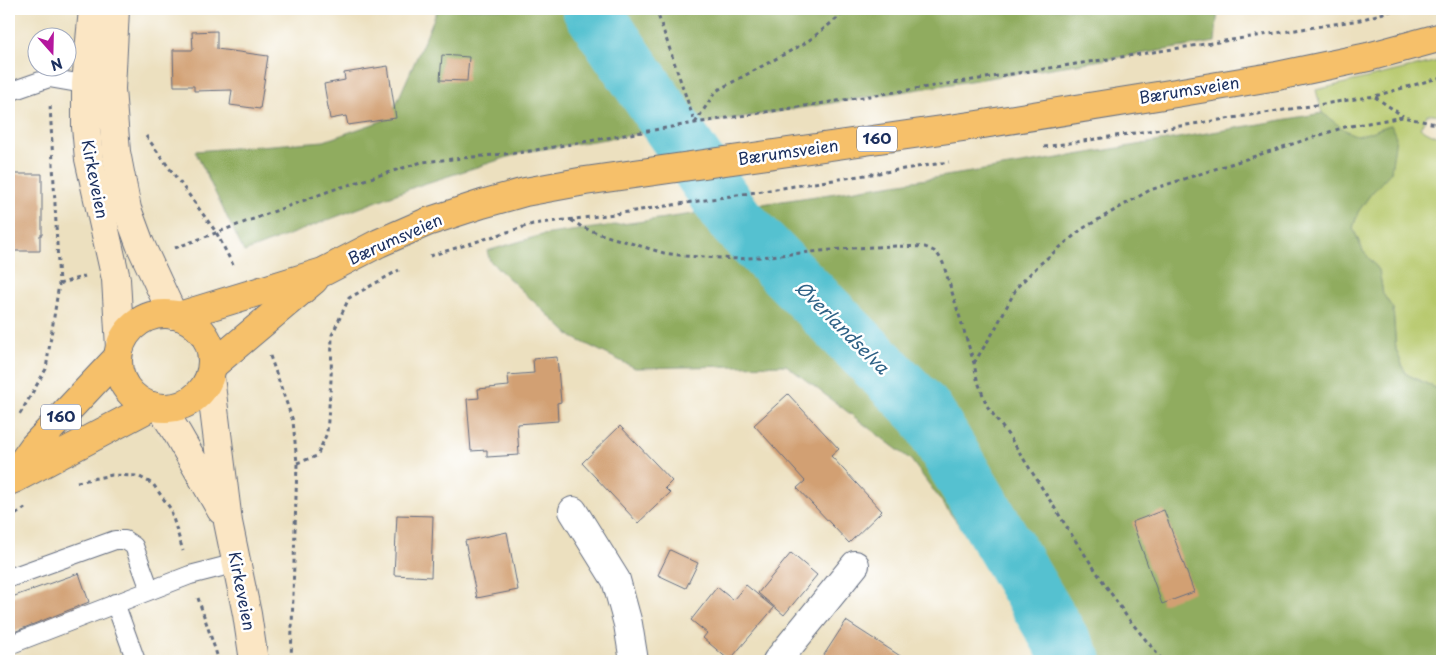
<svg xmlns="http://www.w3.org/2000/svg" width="1451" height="670" font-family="'Playpen Sans',sans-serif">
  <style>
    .green { fill: #b6c86b; stroke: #687c64 }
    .forest { fill: #90ac5f; stroke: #566e5e }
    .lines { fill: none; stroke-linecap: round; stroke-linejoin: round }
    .river { stroke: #55c1d0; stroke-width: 58 }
    .building { fill: #d2a073 }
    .lane-casing { stroke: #646d80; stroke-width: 20 }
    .street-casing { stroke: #646d80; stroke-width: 30 }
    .secondary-casing { stroke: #646d80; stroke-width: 30 }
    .primary-casing { stroke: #646d80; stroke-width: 30 }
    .path { stroke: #646d80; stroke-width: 3; stroke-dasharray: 4 4; stroke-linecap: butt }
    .lane { stroke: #fff; stroke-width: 18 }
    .street { stroke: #fff; stroke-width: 28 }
    .secondary { stroke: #fbe6c4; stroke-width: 28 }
    .primary { stroke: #f6c06b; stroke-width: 28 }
    .labels { text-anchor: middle; stroke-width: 5; stroke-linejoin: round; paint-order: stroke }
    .shield { fill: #fff; stroke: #5f6d8e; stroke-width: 1 }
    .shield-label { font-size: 15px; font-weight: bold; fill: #1b2f5e }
    .street-label { font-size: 16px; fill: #1b2f5e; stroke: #fff }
    .water-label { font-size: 18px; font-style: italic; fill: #2f6286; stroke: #fff }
  </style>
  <rect width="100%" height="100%" fill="#fff"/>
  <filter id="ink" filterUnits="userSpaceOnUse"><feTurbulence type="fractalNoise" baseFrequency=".02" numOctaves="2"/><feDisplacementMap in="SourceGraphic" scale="10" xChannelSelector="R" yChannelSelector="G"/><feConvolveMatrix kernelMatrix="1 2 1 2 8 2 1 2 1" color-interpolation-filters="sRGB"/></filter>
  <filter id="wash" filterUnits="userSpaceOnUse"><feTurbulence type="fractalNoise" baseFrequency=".0096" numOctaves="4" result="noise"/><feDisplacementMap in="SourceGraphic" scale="20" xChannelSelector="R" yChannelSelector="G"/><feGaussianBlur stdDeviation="1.12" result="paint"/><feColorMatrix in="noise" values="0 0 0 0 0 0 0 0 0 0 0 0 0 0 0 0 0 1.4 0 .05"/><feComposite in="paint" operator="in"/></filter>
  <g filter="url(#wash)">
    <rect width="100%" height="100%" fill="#ece0bf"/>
    <path class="green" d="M1442 60V114L1427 115 1420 128 1442 139V391L1406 374 1396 350 1393 309 1383 294 1379 270 1363 251 1353 228 1358 212 1370 195 1391 125C1382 127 1368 134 1360 135 1350 137 1332 120 1322 113L1316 90Z"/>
    <g class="forest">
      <polygon points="438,9 1218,9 1215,42 524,152 417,186 244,252 195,151 324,141 390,118"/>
      <path d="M1322 113C1332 119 1350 137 1360 135 1367 134 1383 127 1391 125L1396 137 1391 172 1370 195 1358 212 1353 228 1363 251 1379 270 1383 294 1393 309 1396 350 1406 374 1442 391V661H1052L995 574 911 460 786 365 635 368 572 337 490 261 487 251 542 235C803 200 1063 159 1322 113Z"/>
    </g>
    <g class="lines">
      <polyline class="river" points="591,9 736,221 926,413 1073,661"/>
    </g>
    <g id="blocks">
      <g class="building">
        <polygon points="217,31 217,49 268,56 260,109 230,105 232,90 194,91 194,86 174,86 173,50 193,50 192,32"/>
        <polygon points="442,55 469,57 467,81 440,80"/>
        <polygon points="388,66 396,118 348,125 346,116 330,119 324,84 345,80 344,73"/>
        <polygon points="9,174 42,174 42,235 40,235 40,251 9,251"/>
        <polygon points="557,357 561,402 557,403 558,421 517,424 519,455 487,457 487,450 471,451 467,399 479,398 478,389 509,386 508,375 534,373 533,359"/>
        <polygon points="788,394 839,449 831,456 882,511 849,543 797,488 805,481 754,425"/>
        <polygon points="620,426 672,481 665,488 670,493 638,523 582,463"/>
        <polygon points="1164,510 1194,592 1162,604 1132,522"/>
        <polygon points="397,515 433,516 431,577 394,575"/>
        <polygon points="507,532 518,590 477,598 465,541"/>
        <polygon points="670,550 698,563 686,588 658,575"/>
        <polygon points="791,553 817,575 784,615 758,593"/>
        <polygon points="79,573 89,602 9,634 9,598"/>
        <polygon points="746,585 774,608 734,655 729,660 703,638 707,633 691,620 717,587 733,600"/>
        <polygon points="846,621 908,661 820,661"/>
      </g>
    </g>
  </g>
  <g filter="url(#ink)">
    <use href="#blocks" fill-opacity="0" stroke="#646d80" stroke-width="1"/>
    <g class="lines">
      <defs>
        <g id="lane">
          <polyline points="9,92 49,78 95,86"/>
          <polyline points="9,578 115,540 125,540 134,546 150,590"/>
          <polyline points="115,603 136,661"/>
          <polyline points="9,645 190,575 237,563"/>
        </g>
        <g id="street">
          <polyline points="573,511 616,580 628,624 634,661"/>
          <polyline points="777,661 855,565"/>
        </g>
        <g id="secondary">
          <polyline points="93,9 86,84 86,127 89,159 116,279 120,348"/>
          <polyline points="115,9 111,89 116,152 127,209 140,244 173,315"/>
          <polyline points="210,377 228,522 247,614 254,661"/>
          <polyline points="161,408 177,433 221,510"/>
        </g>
        <g id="primary">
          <circle cx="165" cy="361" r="47"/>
          <polyline points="179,316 323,272 379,243 427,222 482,204 525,192 585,181 977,125 1176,93 1277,76 1368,57 1442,37"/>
          <polyline points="212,366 314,280"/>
          <polyline points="14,479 152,406"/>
          <polyline points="9,481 34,446 118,357"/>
        </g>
      </defs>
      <use href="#lane" class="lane-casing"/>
      <use href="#street" class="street-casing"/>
      <use href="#secondary" class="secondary-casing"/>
      <use href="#primary" class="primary-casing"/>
      <g class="path">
        <polyline points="656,9 695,123"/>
        <polyline points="1375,97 1403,116"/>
        <polyline points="695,123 716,91 807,42 849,9"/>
        <polyline points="146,136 216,232 234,267"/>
        <polyline points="1044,147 1375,96 1442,77"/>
        <polyline points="571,220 582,227 600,234 664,253 685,256 739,259 852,248 896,246 925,247 934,251 939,256 943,263 974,363 977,379 987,406 1011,439 1075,540 1127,617 1163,661"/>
        <polyline points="175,248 332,190 422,162 524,152 695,123 1360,20 1397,9"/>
        <polyline points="430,256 533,224 615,214 949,162"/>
        <polyline points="59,284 85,276"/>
        <polyline points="270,356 293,421 297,463 291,661"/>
        <polyline points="974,363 994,331 1017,287 1040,264 1082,229 1150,190 1345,127 1403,117 1431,123 1442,124"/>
        <polyline points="20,414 46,369 59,284 50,104"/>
        <polyline points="297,463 317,456 327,433 331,380 332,335 349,298 399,270"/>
        <polyline points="77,482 112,475 138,476 153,484 170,508 183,551"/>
        <polyline points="9,519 25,508"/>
        <polyline points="198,598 219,661"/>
      </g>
      <use href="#lane" class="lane"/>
      <use href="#street" class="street"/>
      <use href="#secondary" class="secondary"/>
      <use href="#primary" class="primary"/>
    </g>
  </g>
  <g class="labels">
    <g class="shield">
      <rect x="857" y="126.5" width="40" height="25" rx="4"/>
      <rect x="41" y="404.5" width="40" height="25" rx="4"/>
    </g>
    <g class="shield-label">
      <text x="877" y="144">160</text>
      <text x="61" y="422">160</text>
    </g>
    <g class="street-label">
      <text transform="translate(1189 90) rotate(-9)" y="6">Bærumsveien</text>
      <text transform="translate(788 152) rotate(-8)" y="6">Bærumsveien</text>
      <text transform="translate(95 179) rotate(79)" y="6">Kirkeveien</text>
      <text transform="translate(395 239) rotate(-24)" y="6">Bærumsveien</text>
      <text transform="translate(242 591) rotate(79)" y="6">Kirkeveien</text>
    </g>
    <g class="water-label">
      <text transform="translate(842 328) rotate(45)" y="6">Øverlandselva</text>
    </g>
  </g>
  <rect width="1451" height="670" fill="none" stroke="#fff" stroke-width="30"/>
  <g transform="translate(52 52) rotate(160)"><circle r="24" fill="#ffffff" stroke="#a4acbf"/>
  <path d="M0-4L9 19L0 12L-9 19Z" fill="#b5179e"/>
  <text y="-8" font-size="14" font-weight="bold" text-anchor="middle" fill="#1b2f5e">N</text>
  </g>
</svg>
